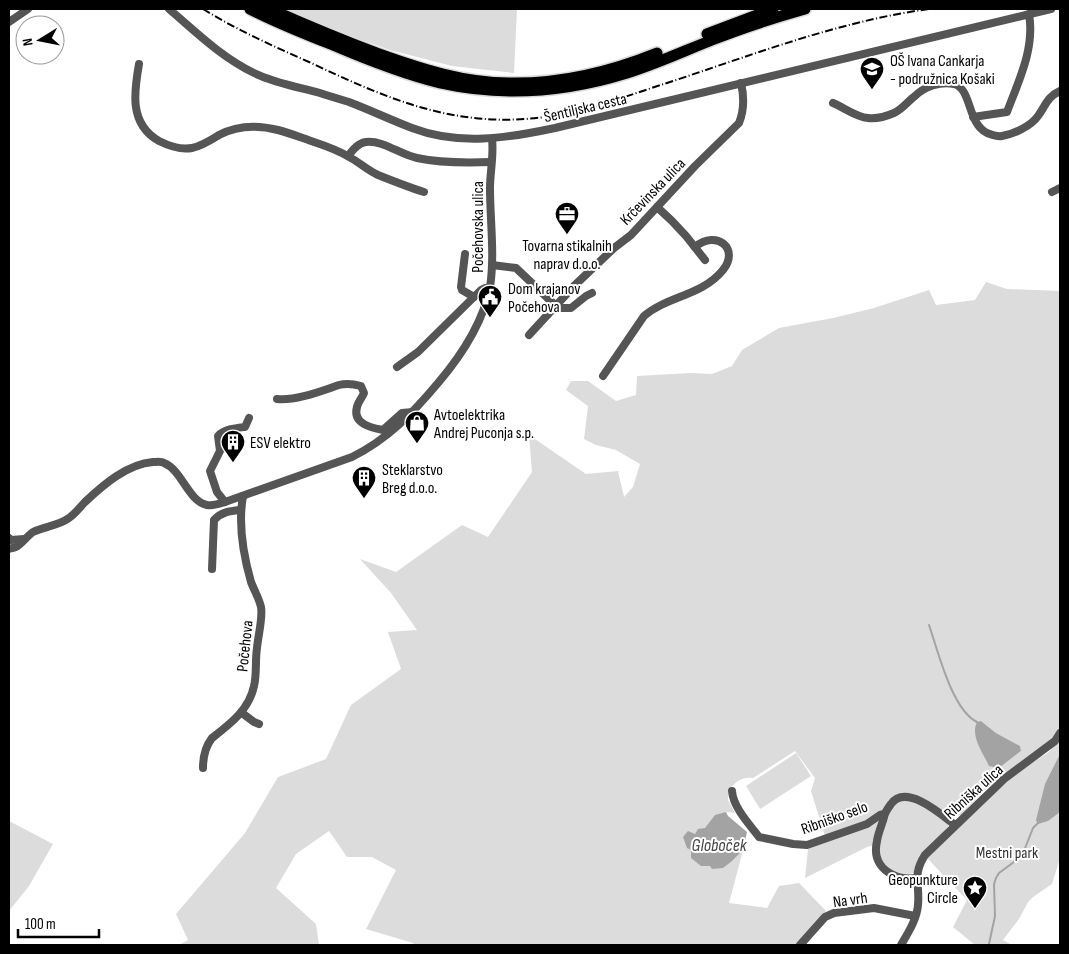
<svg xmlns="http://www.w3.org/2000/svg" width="1069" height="954" font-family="'Sofia Sans Condensed',sans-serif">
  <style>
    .green { fill: #dcdcdc; fill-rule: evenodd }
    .water { fill: #a3a3a3 }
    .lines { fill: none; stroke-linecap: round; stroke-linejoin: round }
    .stream { stroke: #a3a3a3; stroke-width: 2 }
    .highway-casing { stroke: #dbdbdb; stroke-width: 14 }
    .minor { stroke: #555; stroke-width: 8 }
    .highway { stroke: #000; stroke-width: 11 }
    .rail { stroke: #000; stroke-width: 2; stroke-dasharray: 8 2.5 1 2.5; stroke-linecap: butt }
    .labels { text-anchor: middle; stroke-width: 4; stroke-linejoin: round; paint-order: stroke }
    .poi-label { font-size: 16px; fill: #000; stroke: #fff; text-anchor: start }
    .street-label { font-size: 16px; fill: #000; stroke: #fff }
    .park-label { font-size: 16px; fill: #333; stroke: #fff }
    .water-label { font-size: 18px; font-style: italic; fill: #444; stroke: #fff }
  </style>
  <rect width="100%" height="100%" fill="#fff"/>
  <g class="green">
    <polygon points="285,9 517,9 514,73 452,66 390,50 334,30"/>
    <path d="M986 282 1007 289 1060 291V730L1053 741 993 782 961 815 948 817V827L919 858 914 873 905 875 894 873 882 861 878 844 867 847 805 878 808 849 826 839 811 791 815 778 795 751 753 778C740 777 737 782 728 790V800L735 813 726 812 732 861 743 850 729 903 767 908 779 886 799 883 826 911 796 945H414L413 943 366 929 396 870 372 857H347L329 831 296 854 276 888 316 924 319 945H179L188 940 176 914 245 833 278 777 326 759 351 705 401 669 388 632 417 630 391 593 360 559 396 572 462 525 488 537 532 472 529 435 586 474 618 471 624 497 633 487 640 464 616 450 596 445 584 439 588 406 566 390 571 381H588L616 401 636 395 637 376 691 373 712 374 732 366 742 350 779 328 833 318 874 308 929 290 936 305 975 300ZM981 721 996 733 1020 746 1021 751 999 768Z"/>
    <polygon points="1060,739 1060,858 1052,884 1033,897 1028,902 1019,919 1003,940 1012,945 975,945 953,927 967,900 927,858 999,789 1018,772 1049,752"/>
    <polygon points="796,753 811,776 760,809 746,786"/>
    <polygon points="9,821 53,844 29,886 9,911"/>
  </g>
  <g class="water">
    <path d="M981 721 996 733 1020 746 1021 751 999 768 989 766C983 753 970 736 977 722Z"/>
    <polygon points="1060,754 1060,812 1048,821 1038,824 1036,820 1045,784"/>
    <polygon points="726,812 728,816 747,832 743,850 732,861 723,868 712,869 710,866 701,866 691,858 691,850 687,848 683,837 688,831 695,834 698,829 705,828 715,815"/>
  </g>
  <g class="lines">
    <g class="stream">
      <path d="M929 625C938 651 952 710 977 722"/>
      <polyline points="989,944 995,916 994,884 996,878 999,873 1022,856 1033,828 1038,823"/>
    </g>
    <defs>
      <g id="highway">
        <path d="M250 9C277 23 305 34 333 45 368 60 404 74 440 83 503 97 566 92 627 73 656 64 684 51 712 40 742 28 773 18 805 9"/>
        <path d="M270 9C306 25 342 40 379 54 421 69 464 83 509 83 561 84 610 72 657 53"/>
        <polyline points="707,34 773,9"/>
      </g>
    </defs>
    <use href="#highway" class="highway-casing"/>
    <g class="minor">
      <path d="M169 9C196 32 221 57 254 73 275 83 298 87 320 93 329 96 339 99 349 102 370 110 391 120 412 128 459 146 508 138 555 128L1051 9"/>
      <polyline points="9,22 28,9"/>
      <path d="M139 64C134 92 129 124 159 141 169 146 181 150 192 148 202 146 211 140 219 135 238 125 258 125 278 130 290 133 302 138 314 142 326 146 338 150 349 157 359 162 367 170 378 175 393 181 408 187 424 192"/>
      <path d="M833 103C845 108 856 117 868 118 876 119 887 116 894 113 903 109 908 101 915 96 924 87 940 81 954 84 972 89 967 123 987 133 992 135 997 137 1002 136 1014 134 1031 126 1038 116 1046 105 1047 97 1060 91"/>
      <path d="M973 117 1007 112C1019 80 1035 48 1029 14"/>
      <path d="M348 156C353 150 358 143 366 142 383 140 401 155 417 158 441 163 467 163 491 162"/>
      <polyline points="1052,192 1060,188"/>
      <polyline points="657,207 672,221 686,236 705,260"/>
      <polyline points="465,254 461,287 462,290 474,297"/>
      <polyline points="492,265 516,268 556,306 561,308 571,308 586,296 592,293"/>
      <path d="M529 335 574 286 614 248 631 235 695 166 739 123C744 111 744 96 741 83"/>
      <polyline points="397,367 418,352 481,290 485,288 489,289"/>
      <path d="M603 376 644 316C667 296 702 296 723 270 740 249 717 229 695 247"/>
      <path d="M277 399C296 401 321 391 339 385 346 383 354 384 361 386L364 393C362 398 358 402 357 407 352 424 372 428 383 430L402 413 413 412"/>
      <path d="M225 502 217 492 210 471 220 451 218 436C224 429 236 428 245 427L249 418"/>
      <polyline points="9,538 11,540 24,539"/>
      <path d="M9 549C11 548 14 548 16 547 22 544 27 536 33 532 45 526 58 526 69 518 75 514 80 507 85 502 103 485 127 464 153 462 156 462 161 461 164 463 182 470 188 501 207 505 213 506 219 504 225 502L352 457C388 439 412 414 438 383 461 356 483 323 490 287 495 255 490 221 490 188 490 172 494 155 492 139"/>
      <path d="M212 569 214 520C221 512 230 511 240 510"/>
      <polyline points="242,713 254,722 259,724"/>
      <path d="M203 768C203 757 205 747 212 738 230 724 249 710 254 686 257 674 255 661 257 648 258 636 263 618 261 607 259 598 254 590 251 582 243 554 238 524 243 496"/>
      <path d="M732 791C733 807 749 824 759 837L793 844 807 845 867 824 880 815 884 814"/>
      <path d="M916 878C893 881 871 867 877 841 878 833 882 825 884 817 885 812 888 808 891 804 906 783 941 814 955 825"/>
      <polyline points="800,945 825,917 834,913 874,908 915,916"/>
      <path d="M901 945C908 933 917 919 918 905 920 884 912 875 925 855L1004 779 1055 741 1060 733"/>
    </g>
    <use href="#highway" class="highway"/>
    <path class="rail" d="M203 9C237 30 273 46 309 62 388 99 455 129 545 117 588 111 629 95 670 82 755 54 840 21 929 9"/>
  </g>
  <defs>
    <symbol id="school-pin" viewBox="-11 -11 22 30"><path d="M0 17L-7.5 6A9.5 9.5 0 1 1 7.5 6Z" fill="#000" stroke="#fff"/><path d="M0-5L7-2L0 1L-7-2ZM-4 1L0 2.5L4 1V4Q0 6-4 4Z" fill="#fff"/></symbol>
    <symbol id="office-pin" viewBox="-11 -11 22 30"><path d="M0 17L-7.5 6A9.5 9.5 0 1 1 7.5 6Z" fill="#000" stroke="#fff"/><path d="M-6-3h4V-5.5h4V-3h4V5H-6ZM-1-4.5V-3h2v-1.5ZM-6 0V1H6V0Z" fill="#fff"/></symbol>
    <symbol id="civic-pin" viewBox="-11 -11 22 30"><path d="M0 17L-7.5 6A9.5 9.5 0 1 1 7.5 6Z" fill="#000" stroke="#fff"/><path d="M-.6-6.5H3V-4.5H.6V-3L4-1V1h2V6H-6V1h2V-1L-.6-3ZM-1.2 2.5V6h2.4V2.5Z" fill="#fff"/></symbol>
    <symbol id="shop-pin" viewBox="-11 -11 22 30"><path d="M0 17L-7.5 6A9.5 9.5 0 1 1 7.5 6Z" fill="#000" stroke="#fff"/><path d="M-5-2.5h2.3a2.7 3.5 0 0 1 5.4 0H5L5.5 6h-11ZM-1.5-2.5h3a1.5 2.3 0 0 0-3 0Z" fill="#fff"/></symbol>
    <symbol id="building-pin" viewBox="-11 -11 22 30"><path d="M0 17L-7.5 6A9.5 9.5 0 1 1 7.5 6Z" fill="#000" stroke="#fff"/><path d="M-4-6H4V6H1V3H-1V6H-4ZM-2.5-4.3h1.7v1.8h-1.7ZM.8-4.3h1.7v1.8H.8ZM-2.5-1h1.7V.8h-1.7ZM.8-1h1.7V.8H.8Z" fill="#fff"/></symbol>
    <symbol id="sight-pin" viewBox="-11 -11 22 30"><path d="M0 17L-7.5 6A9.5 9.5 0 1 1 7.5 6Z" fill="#000" stroke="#fff"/><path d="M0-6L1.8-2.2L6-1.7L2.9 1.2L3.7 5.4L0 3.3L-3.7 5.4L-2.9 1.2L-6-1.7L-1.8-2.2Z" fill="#fff"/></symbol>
  </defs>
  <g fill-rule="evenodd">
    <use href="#school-pin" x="858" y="55" width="28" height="38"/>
    <use href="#office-pin" x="553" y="200" width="28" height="38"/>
    <use href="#civic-pin" x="476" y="283" width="28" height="38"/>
    <use href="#shop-pin" x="403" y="409" width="28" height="38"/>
    <use href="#building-pin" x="219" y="428" width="28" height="38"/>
    <use href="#building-pin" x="350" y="464" width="28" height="38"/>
    <use href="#sight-pin" x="961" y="874" width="28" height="38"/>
  </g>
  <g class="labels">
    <g class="poi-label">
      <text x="890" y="66">OŠ Ivana Cankarja<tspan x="890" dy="18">- podružnica Košaki</tspan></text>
      <text x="567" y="251" text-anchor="middle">Tovarna stikalnih<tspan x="567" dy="18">naprav d.o.o.</tspan></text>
      <text x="508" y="294">Dom krajanov<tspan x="508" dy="18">Počehova</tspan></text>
      <text x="434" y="420">Avtoelektrika<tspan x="434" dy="18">Andrej Puconja s.p.</tspan></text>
      <text x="250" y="448">ESV elektro</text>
      <text x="382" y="475">Steklarstvo<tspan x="382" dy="18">Breg d.o.o.</tspan></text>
      <text x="958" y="885" text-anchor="end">Geopunkture<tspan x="958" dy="18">Circle</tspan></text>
    </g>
    <g class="street-label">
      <text transform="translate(585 107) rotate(-13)" y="6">Šentiljska cesta</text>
      <text transform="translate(652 191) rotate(-46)" y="6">Krčevinska ulica</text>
      <text transform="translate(477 227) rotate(-90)" y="6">Počehovska ulica</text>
      <text transform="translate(244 646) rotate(-84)" y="6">Počehova</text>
      <text transform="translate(973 791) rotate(-42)" y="6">Ribniška ulica</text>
      <text transform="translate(834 817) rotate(-20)" y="6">Ribniško selo</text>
      <text transform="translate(850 899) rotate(-8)" y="6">Na vrh</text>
    </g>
    <g class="park-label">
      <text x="1007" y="858">Mestni park</text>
    </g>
    <g class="water-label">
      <text x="719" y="851">Globoček</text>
    </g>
  </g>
  <rect width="1069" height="954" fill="none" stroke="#000000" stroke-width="20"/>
  <g transform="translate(40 40) rotate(260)"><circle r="24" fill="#ffffff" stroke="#999999"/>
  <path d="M0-4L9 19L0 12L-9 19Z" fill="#000000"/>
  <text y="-8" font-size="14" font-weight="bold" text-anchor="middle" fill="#000000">N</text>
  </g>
  <path d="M18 929v8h81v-8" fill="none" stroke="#000000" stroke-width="2.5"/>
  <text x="25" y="929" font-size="15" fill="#000000" stroke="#ffffff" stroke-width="4" paint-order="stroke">100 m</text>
</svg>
